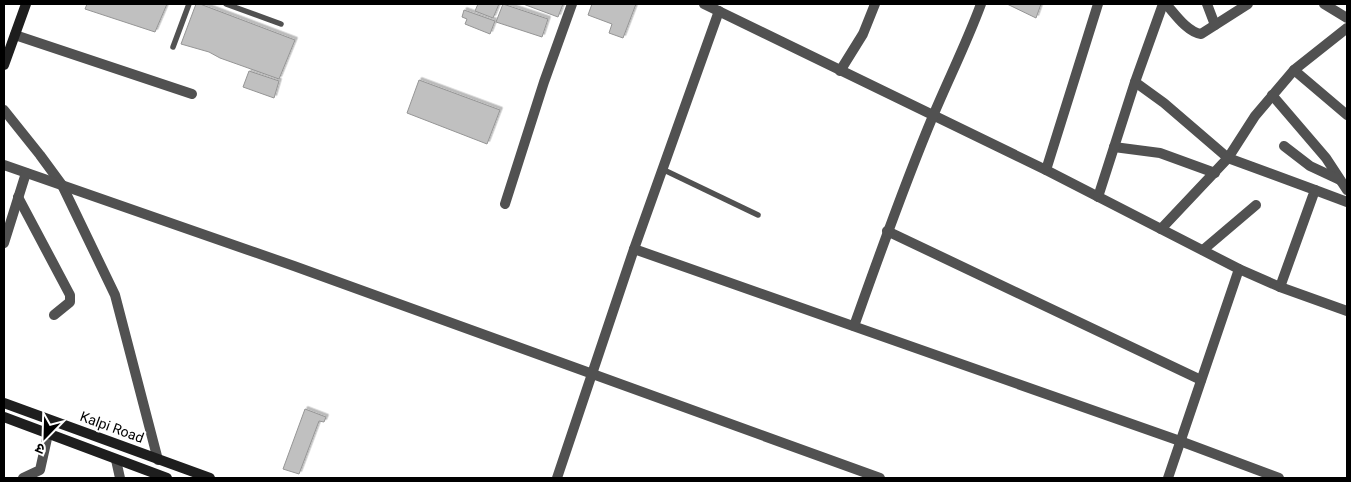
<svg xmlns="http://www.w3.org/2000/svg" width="1351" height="482" font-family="Roboto,'Noto Sans Devanagari',sans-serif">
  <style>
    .building { fill: #c0c0c0; stroke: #959595; filter: url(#shadow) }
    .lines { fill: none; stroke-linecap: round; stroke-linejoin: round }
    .service { stroke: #515151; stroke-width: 5.5 }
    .minor { stroke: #515151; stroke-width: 10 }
    .secondary { stroke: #1e1e1e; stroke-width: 10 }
    .labels { text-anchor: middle; stroke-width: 4; stroke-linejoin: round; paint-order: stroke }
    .street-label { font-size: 14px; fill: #000; stroke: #fff }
  </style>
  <defs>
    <filter id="shadow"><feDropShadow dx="2.5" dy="-2.5" stdDeviation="0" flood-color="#0004"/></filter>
  </defs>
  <rect width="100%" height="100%" fill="#fff"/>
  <g class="building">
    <polygon points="87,4 167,4 155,32 85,9"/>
    <polygon points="196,4 200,4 295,40 279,79 220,58 209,52 181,44"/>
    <polygon points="478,4 499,4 493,18 475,11"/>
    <polygon points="503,4 548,19 542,37 496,22"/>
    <polygon points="523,4 563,4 558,17"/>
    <polygon points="592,4 636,4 623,38 609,33 612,24 588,15"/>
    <polygon points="1007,4 1041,4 1036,18"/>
    <polygon points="464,10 495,21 490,34 465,24 467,19 462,17"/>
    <polygon points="249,71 279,81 274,98 243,87"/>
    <polygon points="419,80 500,110 487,144 407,113"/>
    <polygon points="305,409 326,417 324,422 319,421 299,474 283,469"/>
  </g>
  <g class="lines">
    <g class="service">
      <polyline points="226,4 281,24"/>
      <polyline points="173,47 189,4"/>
      <polyline points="662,169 758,215"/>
    </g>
    <g class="minor">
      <polyline points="704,4 1046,170 1239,269 1280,287 1347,311"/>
      <path d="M1166 4C1175 14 1187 32 1201 34L1248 4"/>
      <polyline points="1207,4 1215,25"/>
      <polyline points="1324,4 1347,18"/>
      <polyline points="15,35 192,94"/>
      <polyline points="1294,70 1347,115"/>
      <polyline points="840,71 863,34 875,4"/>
      <polyline points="1135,82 1164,103 1228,158 1315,190 1280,287"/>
      <polyline points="1272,95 1326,158 1347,190"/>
      <polyline points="4,110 40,155 62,185 115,295 158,460"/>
      <polyline points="1284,146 1310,166 1340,180"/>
      <polyline points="1114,147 1160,153 1215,173"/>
      <polyline points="4,165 294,266 880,478"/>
      <polyline points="1046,170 1098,4"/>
      <polyline points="1315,190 1347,202"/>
      <polyline points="18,197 70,295 70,302 54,315"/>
      <polyline points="1098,197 1135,82 1163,4"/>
      <polyline points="505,204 544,82 572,4"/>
      <polyline points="1161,229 1228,158 1255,116 1294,70 1347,28"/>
      <polyline points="887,231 1201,380"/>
      <polyline points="4,243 26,173"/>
      <polyline points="634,249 1180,441 1279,478"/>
      <polyline points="1203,250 1256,205"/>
      <path d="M854 326C879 256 904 185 933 116 949 78 967 42 981 4"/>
      <polyline points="116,460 120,478"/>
      <polyline points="23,478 40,470 48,434"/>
      <polyline points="557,478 634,249 719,11"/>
      <polyline points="1168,478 1239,269"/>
    </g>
    <g class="secondary">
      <polyline points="4,65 26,4"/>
      <polyline points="4,403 210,478"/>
      <polyline points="4,417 167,478"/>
    </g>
  </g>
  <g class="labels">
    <g class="street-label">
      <text transform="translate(112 427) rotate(20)" y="5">Kalpi Road</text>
    </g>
  </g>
  <rect width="1351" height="482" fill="none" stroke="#000000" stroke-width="10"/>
  <g transform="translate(45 437) rotate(203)" stroke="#ffffff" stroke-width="4" paint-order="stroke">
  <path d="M0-4L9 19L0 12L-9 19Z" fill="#000000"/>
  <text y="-8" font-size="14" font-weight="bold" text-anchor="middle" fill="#000000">उ</text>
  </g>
</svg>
